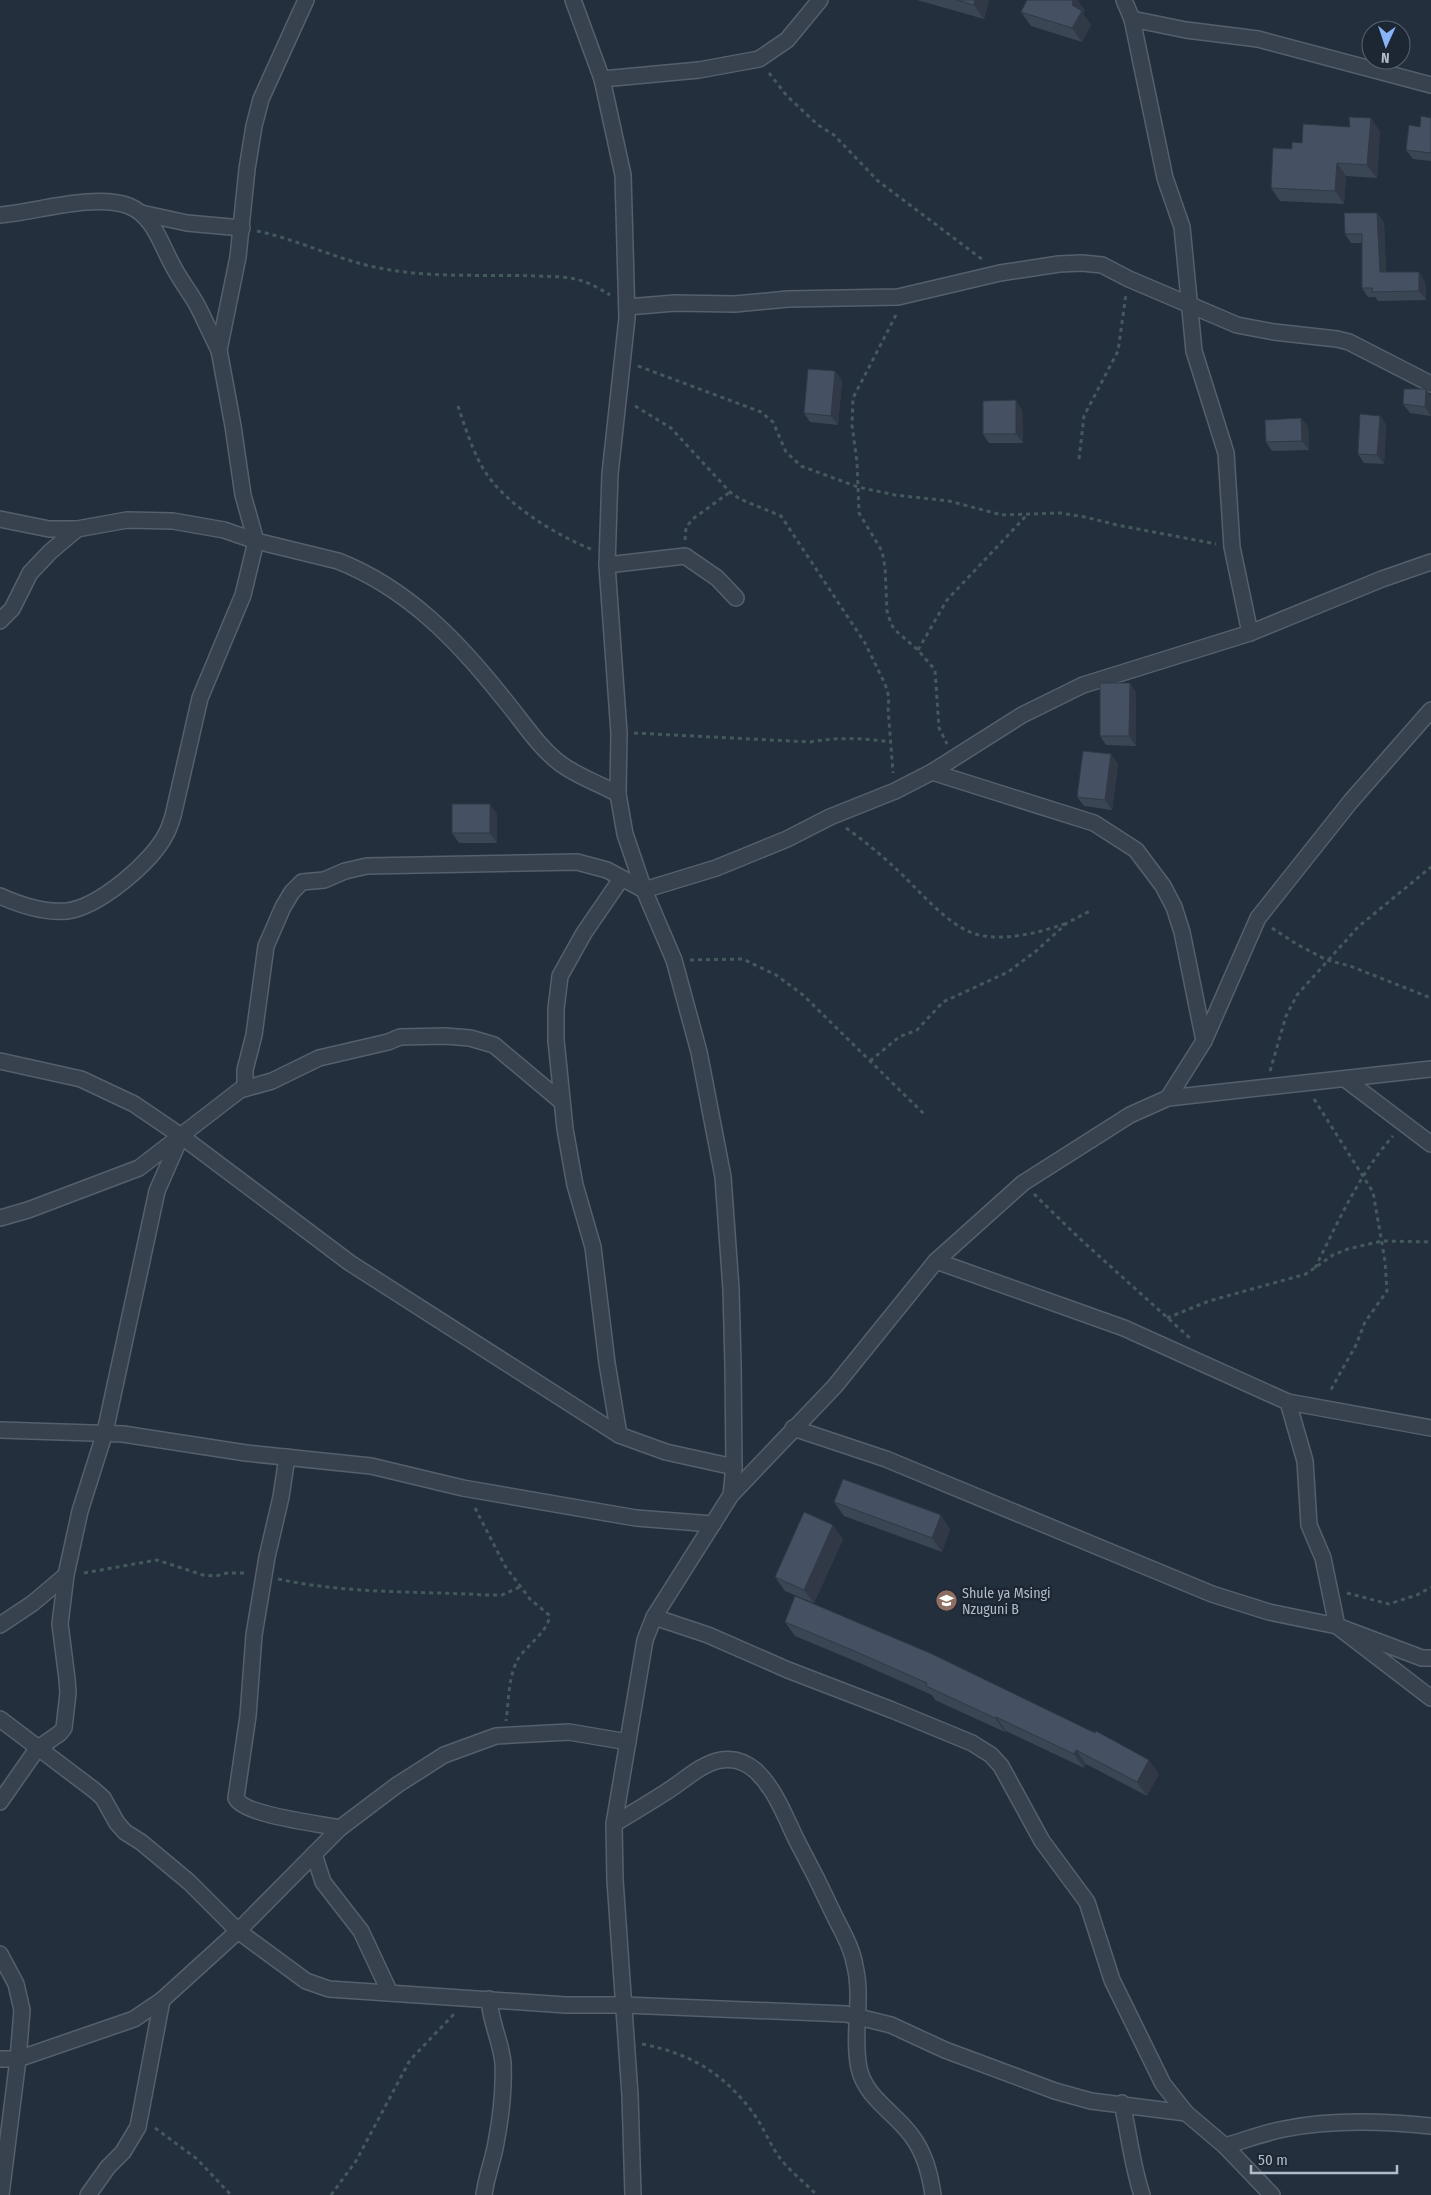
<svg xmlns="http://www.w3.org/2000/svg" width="1431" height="2195" font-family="'Fira Sans Condensed',sans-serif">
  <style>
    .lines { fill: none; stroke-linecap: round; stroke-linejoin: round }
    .street-casing { stroke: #565f6c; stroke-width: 18 }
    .path { stroke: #44595c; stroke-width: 3; stroke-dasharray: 4 4; stroke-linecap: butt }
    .street { stroke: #38414e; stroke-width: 15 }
    .wall { fill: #3b4654 }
    .shaded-wall { fill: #303945 }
    .building { fill: #455162; stroke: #303945 }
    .labels { text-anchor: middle; stroke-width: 5; stroke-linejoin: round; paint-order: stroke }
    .poi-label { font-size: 14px; fill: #b4bcc9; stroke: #1d2633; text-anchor: start }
  </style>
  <rect width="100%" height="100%" fill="#242f3e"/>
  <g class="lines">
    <defs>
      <g id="street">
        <polyline points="573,0 602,79 623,175 627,318 610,474 607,565 619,733 618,794 625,834 644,890 674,960 699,1052 723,1177 731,1289 733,1365 734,1467 731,1495"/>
        <polyline points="1124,0 1132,19 1165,178 1182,227 1194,351 1226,453 1232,547 1250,633"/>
        <polyline points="1132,19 1186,30 1258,39 1431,85"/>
        <polyline points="602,79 699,70 759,59 787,40 820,0"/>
        <polyline points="141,213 187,223 242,228"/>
        <path d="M0 215C36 212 95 193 129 206 154 216 161 245 173 266 180 280 190 292 197 305 205 320 211 335 219 350"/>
        <polyline points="627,307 675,303 735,304 788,299 898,297 1000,273 1059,264 1082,263 1102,265 1129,279 1237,325 1274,332 1337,339 1349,342 1431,384"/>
        <path d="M0 519 49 529H77L127 520 173 521 224 530 256 541 338 561C407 588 458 641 503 698 521 719 538 747 561 764 577 776 600 784 618 794"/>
        <polyline points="607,565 685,556 717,578 736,598"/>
        <polyline points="0,621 12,609 30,573 50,552 77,529"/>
        <polyline points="932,772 1094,823 1136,850 1163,886 1174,907 1182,932 1204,1041"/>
        <path d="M0 896C20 905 45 913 67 911 99 907 152 862 166 834 169 829 171 822 173 816L200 698 243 595 256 541 243 495 233 426 219 350 238 257 247 169 254 126 261 99 306 0"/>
        <polyline points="0,1061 81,1079 134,1104 181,1136 350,1263 619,1435 666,1452 734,1467"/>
        <polyline points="1345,1079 1431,1144"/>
        <polyline points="245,1087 245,1070 254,1035 266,946 283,907 292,892 302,882 324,880 345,871 367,866 577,862 607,870 644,890 716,868 787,839 830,817 895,791 932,772 1022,715 1083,685 1250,633 1382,579 1431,562"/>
        <polyline points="1168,1098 1204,1041 1258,918 1351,801 1431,710"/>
        <polyline points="0,1218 28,1210 139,1168 240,1090 272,1081 319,1058 388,1042 400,1037 445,1036 470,1038 494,1045 562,1102"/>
        <polyline points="936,1261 1124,1328 1288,1402 1431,1428"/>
        <polyline points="1288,1402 1305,1461 1309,1525 1323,1558 1337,1626 1422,1658 1431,1658"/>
        <polyline points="793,1428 886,1459 1212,1594 1269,1612 1337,1626 1431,1698"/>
        <polyline points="0,1430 123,1434 246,1453 371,1466 463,1488 636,1518 713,1524"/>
        <polyline points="619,1435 607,1363 593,1247 575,1185 565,1129 556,1040 556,1009 560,976 584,933 621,879"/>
        <path d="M287 1457 281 1497 267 1557 254 1635 248 1716 236 1798C243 1815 321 1824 340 1828"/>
        <polyline points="654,1617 708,1635 788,1670 892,1710 972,1743 991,1755 1001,1766 1042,1841 1087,1902 1112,1980 1163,2084 1186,2113 1225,2146 1272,2195"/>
        <polyline points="0,1625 33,1603 66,1575"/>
        <polyline points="0,1719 94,1790 103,1798 117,1823 125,1832 141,1842 189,1882 238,1931 306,1981 329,1989 566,2005 624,2005 846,2014 891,2025 945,2050 1055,2091 1091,2101 1186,2113"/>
        <polyline points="0,1802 37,1749 60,1733 64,1728 68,1693 67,1679 60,1624 66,1575 80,1511 105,1432 157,1191 181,1136"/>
        <path d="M614 1824C632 1813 649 1803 666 1792 684 1781 700 1764 721 1760 734 1758 746 1762 756 1771 775 1789 785 1816 796 1839 810 1865 823 1891 835 1917 843 1933 852 1948 855 1966 863 1999 852 2034 859 2068 865 2097 894 2112 911 2135 925 2153 930 2174 933 2195"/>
        <polyline points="314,1854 323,1882 361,1931 390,1993"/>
        <polyline points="0,1954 16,1984 22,2010 18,2059 1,2195"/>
        <polyline points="0,2059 18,2059 134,2019 162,2000 238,1931 340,1828 397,1785 444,1755 496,1736 569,1732 628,1742"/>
        <path d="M1122 2103C1129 2134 1132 2165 1142 2195"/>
        <path d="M1225 2146C1245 2140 1264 2133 1284 2129 1332 2119 1383 2121 1431 2126"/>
        <polyline points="88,2195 108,2167 123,2152 138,2127 162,2000"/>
        <path d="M484 2195C486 2177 493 2161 496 2143 501 2117 504 2088 503 2063 501 2041 490 2021 489 1999"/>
        <polyline points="633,2195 630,2095 615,1880 614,1824 645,1640 654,1617 731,1495 835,1386 936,1261 1023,1183 1130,1115 1168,1098 1431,1069"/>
      </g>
    </defs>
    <use href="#street" class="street-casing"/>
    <g class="path">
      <polyline points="769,73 787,96 818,125 834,135 878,181 983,260"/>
      <path d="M257 231C295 239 332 257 370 266 424 279 483 274 538 276 570 277 582 277 610 295"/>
      <polyline points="896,315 853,398 852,425 857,462 859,513 882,551 885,567 887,611 891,624 895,630 918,650 935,670 939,728 947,744"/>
      <polyline points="638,366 761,412 773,422 786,452 801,466 858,487 895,495 949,501 1002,515 1060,513 1085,517 1117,525 1216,544"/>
      <path d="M458 406C465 427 472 450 484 470 504 503 555 535 591 549"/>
      <polyline points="635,406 671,428 730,492 740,499 781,516 865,643 885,684 889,697 888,708 893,773"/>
      <polyline points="1079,459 1084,416 1118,351 1126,294"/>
      <polyline points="685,540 686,527 694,518 730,492"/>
      <polyline points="918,650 947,600 1026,516"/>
      <path d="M634 733 810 742C838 737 863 738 890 742"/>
      <path d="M846 828C863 840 879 853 894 867 918 888 951 932 984 936 1012 940 1041 932 1067 923"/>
      <polyline points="1272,928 1298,945 1327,960 1350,966 1431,998"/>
      <polyline points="690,960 743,959 776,975 803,995 924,1114"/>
      <polyline points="870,1061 899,1037 917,1030 943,1002 1008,972 1036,951 1067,923 1090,911"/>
      <polyline points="1270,1071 1286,1016 1297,995 1358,927 1431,867"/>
      <polyline points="1314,1099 1373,1192 1385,1261 1387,1291 1365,1322 1356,1345 1329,1393"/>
      <polyline points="1034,1194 1079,1238 1191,1339"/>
      <path d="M1315 1268C1338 1222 1359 1174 1393 1136"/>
      <polyline points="1167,1318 1209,1301 1306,1274 1333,1255 1348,1249 1382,1241 1431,1242"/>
      <path d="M475 1508 505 1566 530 1599 549 1615C551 1629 526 1646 518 1659 508 1677 509 1700 506 1721"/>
      <polyline points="84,1573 157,1560 203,1575 216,1576 227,1573 248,1573"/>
      <path d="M278 1579C347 1594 417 1591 487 1595H502L520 1587"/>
      <polyline points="1347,1593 1389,1604 1417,1595 1431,1587"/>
      <path d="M642 2044C693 2054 726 2075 756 2117 764 2129 769 2142 777 2154 787 2169 804 2182 817 2195"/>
      <polyline points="155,2128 197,2159 231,2195"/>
      <polyline points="331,2195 356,2161 410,2060 455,2013"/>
    </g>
    <use href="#street" class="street"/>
  </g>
  <g class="wall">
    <polygon points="917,0 989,0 984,19"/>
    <polygon points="1085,10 1083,14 1091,25 1082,42 1031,26 1021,12"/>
    <polygon points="1431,118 1431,161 1413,159 1406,150 1420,127"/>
    <polygon points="1380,131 1377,178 1346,176 1344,204 1280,201 1271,188 1292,149"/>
    <polygon points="1377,213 1384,222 1386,272 1419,272 1425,282 1426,300 1378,301 1375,297 1368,297 1362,288 1362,243 1351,243 1345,234"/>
    <polygon points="835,371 842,381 838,425 810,422 804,413"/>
    <polygon points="1431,396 1431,416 1410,413 1403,404"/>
    <polygon points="1022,410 1023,443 989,443 983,434"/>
    <polygon points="1380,416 1386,425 1384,464 1364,463 1358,454"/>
    <polygon points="1301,418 1308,427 1309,450 1272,451 1266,442"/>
    <polygon points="1136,692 1136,746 1106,745 1100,736"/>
    <polygon points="1111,754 1118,764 1112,810 1084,806 1077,797"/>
    <polygon points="497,814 497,843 459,843 452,833"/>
    <polygon points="834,1502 950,1529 942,1552 844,1516"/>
    <polygon points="843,1539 814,1603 785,1591 775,1577"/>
    <polygon points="785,1622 1159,1774 1147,1796 1086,1764 1084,1768 1006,1731 1005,1732 935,1700 932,1695 862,1664 795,1636"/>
  </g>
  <g class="shaded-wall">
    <polygon points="975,0 989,0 984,19 974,5"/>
    <polygon points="1073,0 1078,0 1085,10 1083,14 1091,25 1082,42 1072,28 1072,5"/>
    <polygon points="1371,118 1380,131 1377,178 1367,165"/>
    <polygon points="1337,163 1346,176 1344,204 1335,191"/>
    <polygon points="1377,213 1384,222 1386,282 1380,272"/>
    <polygon points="1419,272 1425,282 1426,300 1419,291"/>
    <polygon points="835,371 842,381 838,425 831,416"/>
    <polygon points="1426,389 1431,396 1431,416 1425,407"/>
    <polygon points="1016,400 1022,410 1023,443 1016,434"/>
    <polygon points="1380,416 1386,425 1384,464 1377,455"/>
    <polygon points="1301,418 1308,427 1309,450 1302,441"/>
    <polygon points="1130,683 1136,692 1136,746 1129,736"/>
    <polygon points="1111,754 1118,764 1112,810 1105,800"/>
    <polygon points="490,804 497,814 497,843 490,833"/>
    <polygon points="941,1515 950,1529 942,1552 932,1538"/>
    <polygon points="833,1525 843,1539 814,1603 804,1590"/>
    <polygon points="996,1717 1006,1731 1005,1732 995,1718"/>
    <polygon points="1076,1750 1086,1764 1084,1768 1074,1754"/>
    <polygon points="1149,1760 1159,1774 1147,1796 1137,1782"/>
  </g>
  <g class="building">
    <polygon points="957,0 975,0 974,5"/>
    <polygon points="1027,0 1073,0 1072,5 1082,11 1072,28 1021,12"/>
    <polygon points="1421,116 1431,118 1431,153 1406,150 1409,125 1420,127"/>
    <polygon points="1349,117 1371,118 1367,165 1337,163 1335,191 1271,188 1273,148 1292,149 1292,142 1302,143 1303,124 1350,127"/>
    <polygon points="1344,213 1377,213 1380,272 1419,272 1419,291 1371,292 1373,288 1362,288 1362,234 1345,234"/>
    <polygon points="808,369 835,371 831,416 804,413"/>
    <polygon points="1404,389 1426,389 1425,407 1403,404"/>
    <polygon points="1016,400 1016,434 983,434 983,401"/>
    <polygon points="1360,414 1380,416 1377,455 1358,454"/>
    <polygon points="1301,418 1302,441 1266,442 1265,420"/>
    <polygon points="1100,683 1130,683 1129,736 1100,736"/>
    <polygon points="1083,751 1111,754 1105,800 1077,797"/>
    <rect x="452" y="804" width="38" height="29"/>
    <polygon points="843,1479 941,1515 932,1538 834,1502"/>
    <polygon points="804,1512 833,1525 804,1590 775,1577"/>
    <polygon points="795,1596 932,1654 1095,1733 1096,1731 1149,1760 1137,1782 1076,1750 1074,1754 996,1717 995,1718 926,1686 927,1683 852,1650 785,1622"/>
  </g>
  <defs>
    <symbol id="school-disc" viewBox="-11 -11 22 22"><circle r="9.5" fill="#8d6e63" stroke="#1d2633"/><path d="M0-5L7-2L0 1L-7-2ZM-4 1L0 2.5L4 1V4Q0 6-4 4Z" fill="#fff"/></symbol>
  </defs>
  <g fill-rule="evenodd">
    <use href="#school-disc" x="934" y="1588" width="25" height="25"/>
  </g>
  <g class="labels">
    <g class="poi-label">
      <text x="962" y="1598">Shule ya Msingi<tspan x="962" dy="16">Nzuguni B</tspan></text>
    </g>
  </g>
  <g transform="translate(1386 45) rotate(183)"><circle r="24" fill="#1d2633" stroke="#59626f"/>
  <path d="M0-4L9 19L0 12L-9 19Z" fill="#8ab4f8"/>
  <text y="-8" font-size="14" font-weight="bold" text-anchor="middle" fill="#b4bcc9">N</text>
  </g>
  <path d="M1251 2165v8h146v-8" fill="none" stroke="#b4bcc9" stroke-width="2.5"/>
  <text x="1258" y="2165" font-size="15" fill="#b4bcc9" stroke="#1d2633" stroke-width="4" paint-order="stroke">50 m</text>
</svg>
